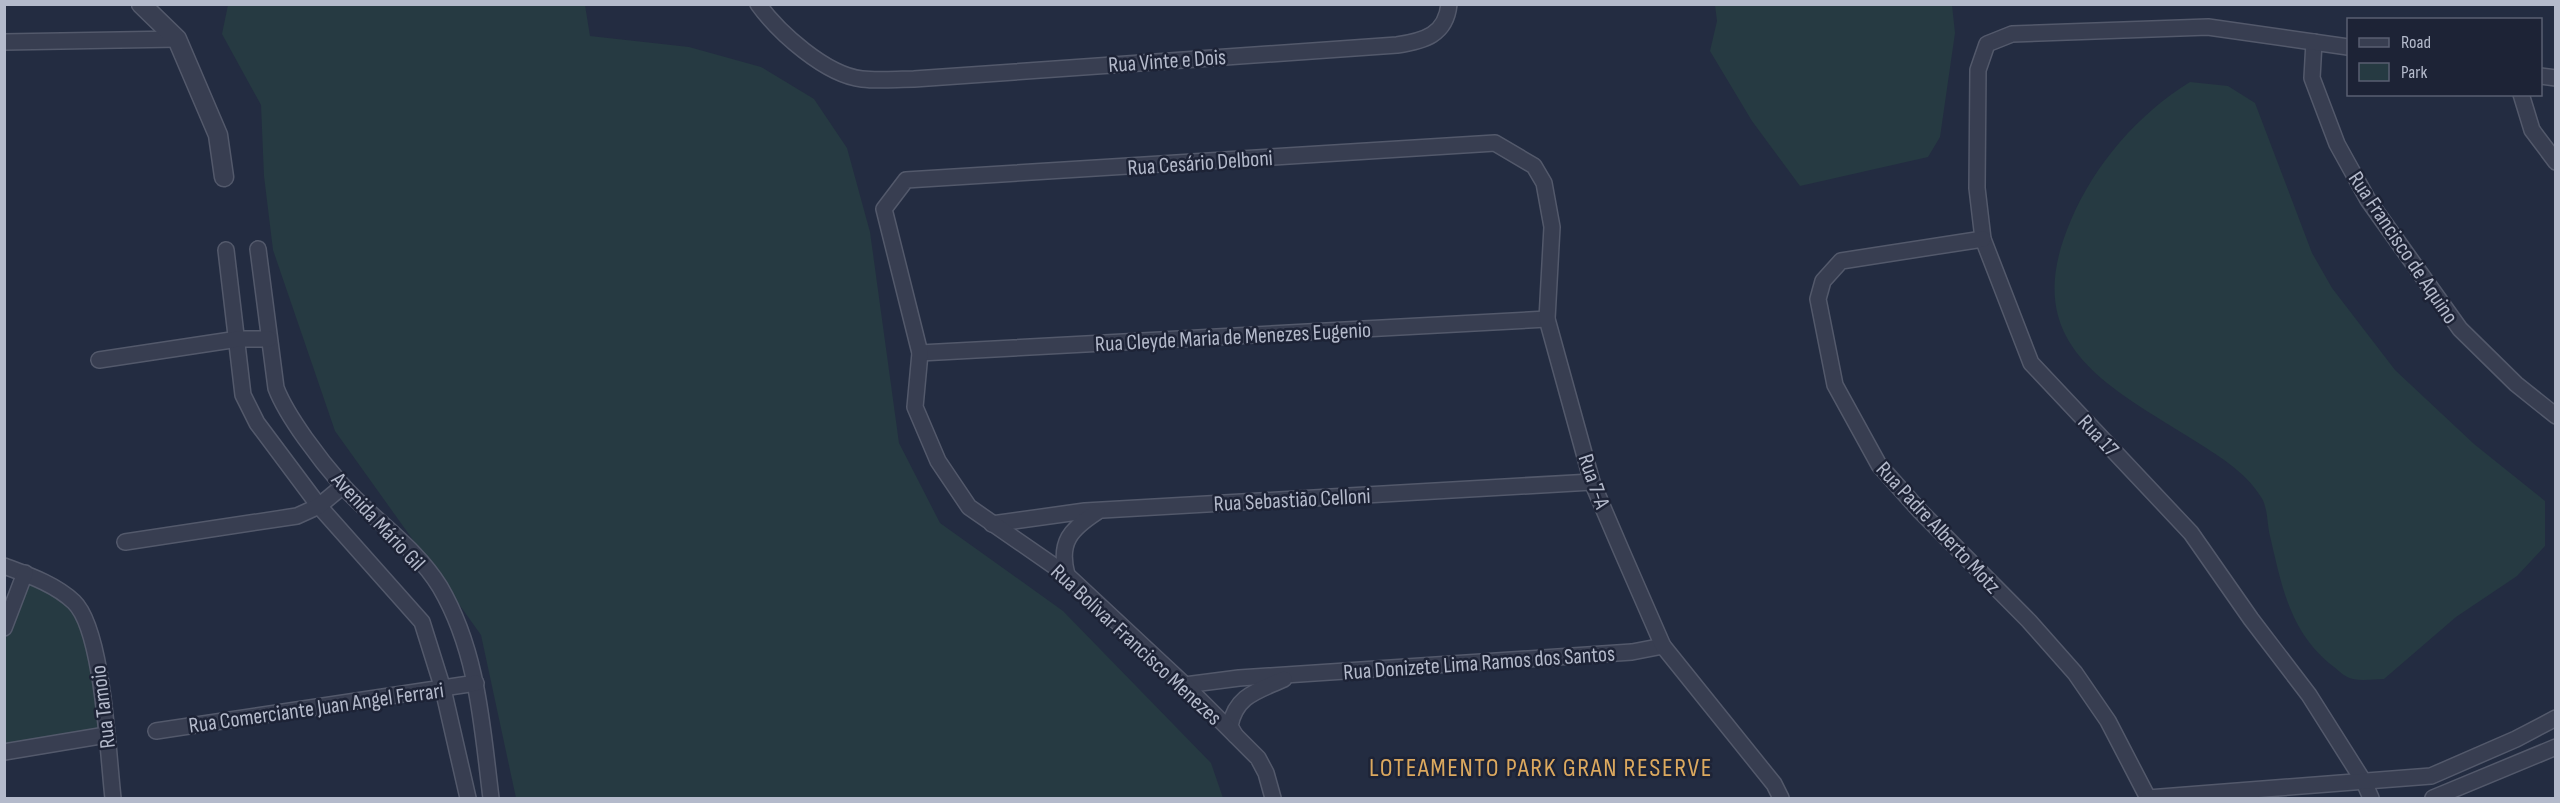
<svg xmlns="http://www.w3.org/2000/svg" width="2560" height="803" font-family="'Sofia Sans Condensed',sans-serif">
  <style>
    .green { fill: #263a42 }
    .lines { fill: none; stroke-linecap: round; stroke-linejoin: round }
    .minor-casing { stroke: #53596b; stroke-width: 18 }
    .tertiary-casing { stroke: #53596b; stroke-width: 21 }
    .minor { stroke: #383e51; stroke-width: 15 }
    .tertiary { stroke: #383e51; stroke-width: 18 }
    .labels { text-anchor: middle; stroke-width: 5; stroke-linejoin: round; paint-order: stroke }
    .street-label { font-size: 22px; fill: #b4bacb; stroke: #1d2336 }
    .quarter-label { font-size: 26px; letter-spacing: 1.5px; fill: #dca95f; stroke: #1d2336 }
  </style>
  <rect width="100%" height="100%" fill="#232c41"/>
  <g class="green">
    <polygon points="228,5 585,5 590,36 689,47 761,67 814,99 847,148 870,232 899,443 940,523 1063,611 1211,763 1223,798 516,798 481,635 335,431 273,250 264,176 261,105 222,34"/>
    <polygon points="1715,5 1952,5 1955,33 1940,137 1928,157 1800,186 1752,121 1710,51 1717,21"/>
    <path d="M2190 82 2228 86 2255 103 2312 253 2332 288 2395 370 2474 444 2545 501V546L2517 576 2456 617 2384 679C2374 679 2363 681 2353 679 2346 678 2339 671 2334 667 2290 633 2282 587 2270 536 2267 525 2268 507 2261 497 2245 471 2217 455 2192 439 2102 383 2018 342 2071 220 2095 164 2138 114 2190 82Z"/>
    <polygon points="27,579 65,600 83,622 101,732 5,746 5,641"/>
  </g>
  <g class="lines">
    <defs>
      <g id="minor">
        <path d="M758 4C779 33 826 75 862 79 879 81 897 79 914 79L1397 45C1424 41 1446 35 1449 4"/>
        <polyline points="4,42 177,39"/>
        <polyline points="2314,42 2312,78 2337,144 2368,200 2460,329 2516,384 2556,416"/>
        <polyline points="2348,47 2208,27 2012,34 1987,44 1978,70 1977,188 1983,239 2031,363 2191,533 2251,619 2309,695 2364,782 2371,798"/>
        <polyline points="2540,76 2556,78"/>
        <polyline points="2521,94 2532,130 2556,162"/>
        <polyline points="1983,239 1841,261 1823,281 1818,299 1835,385 1879,465 1920,511 2029,621 2075,673 2108,721 2148,798"/>
        <path d="M258 249 276 388C287 417 321 461 342 485 373 520 415 546 440 587 478 652 482 726 491 798"/>
        <polyline points="226,250 243,395 257,423 319,506 422,622 443,689 468,798"/>
        <polyline points="920,353 1547,319"/>
        <polyline points="99,360 238,339 269,339"/>
        <polyline points="992,524 1085,511 1592,482"/>
        <polyline points="125,542 297,516 319,506 343,486"/>
        <path d="M4 566C28 575 55 584 74 602 103 630 108 755 113 798"/>
        <path d="M1067 575C1058 542 1071 529 1097 512"/>
        <polyline points="4,628 25,573"/>
        <polyline points="1185,685 1239,678 1632,652 1663,646"/>
        <polyline points="156,731 476,683"/>
        <path d="M1235 735 1230 726C1236 695 1258 691 1284 679"/>
        <polyline points="4,752 106,735"/>
        <polyline points="1273,798 1266,773 1258,758 1185,685 1067,575 969,507 938,461 915,407 920,353 884,209 906,180 1495,143 1534,166 1544,183 1552,227 1547,319 1592,482 1622,552 1663,646 1774,784 1781,798"/>
        <polyline points="2148,798 2431,776 2516,739 2556,718"/>
        <polyline points="2433,798 2556,747"/>
      </g>
      <polyline id="tertiary" points="141,4 177,39 218,135 224,177"/>
    </defs>
    <use href="#minor" class="minor-casing"/>
    <use href="#tertiary" class="tertiary-casing"/>
    <use href="#minor" class="minor"/>
    <use href="#tertiary" class="tertiary"/>
  </g>
  <g class="labels">
    <g class="street-label">
      <text transform="translate(1167 60) rotate(-4)" y="8">Rua Vinte e Dois</text>
      <text transform="translate(1200 162) rotate(-4)" y="8">Rua Cesário Delboni</text>
      <text transform="translate(2404 247) rotate(56)" y="8">Rua Francisco de Aquino</text>
      <text transform="translate(1233 336) rotate(-3)" y="8">Rua Cleyde Maria de Menezes Eugenio</text>
      <text transform="translate(2099 435) rotate(47)" y="8">Rua 17</text>
      <text transform="translate(1595 481) rotate(71)" y="8">Rua 7-A</text>
      <text transform="translate(1292 499) rotate(-3)" y="8">Rua Sebastião Celloni</text>
      <text transform="translate(379 521) rotate(47)" y="8">Avenida Mário Gil</text>
      <text transform="translate(1939 527) rotate(47)" y="8">Rua Padre Alberto Motz</text>
      <text transform="translate(1137 644) rotate(43)" y="8">Rua Bolivar Francisco Menezes</text>
      <text transform="translate(1479 662) rotate(-4)" y="8">Rua Donizete Lima Ramos dos Santos</text>
      <text transform="translate(102 707) rotate(-97)" y="8">Rua Tamoio</text>
      <text transform="translate(316 707) rotate(-8)" y="8">Rua Comerciante Juan Angel Ferrari</text>
    </g>
    <g class="quarter-label">
      <text x="1541" y="776">LOTEAMENTO PARK GRAN RESERVE</text>
    </g>
  </g>
  <rect width="2560" height="803" fill="none" stroke="#b4bacb" stroke-width="12"/>
  <rect x="2347" y="18" width="195" height="78" fill="#1d2336" stroke="#595f72" stroke-width="1.5"/>
  <rect x="2359" y="38" width="30" height="9" fill="#383e51" stroke="#595f72" stroke-width="1.5"/>
  <text x="2401" y="48" font-size="18" fill="#b4bacb">Road</text>
  <rect x="2359" y="63" width="30" height="18" fill="#263a42" stroke="#595f72" stroke-width="1.5"/>
  <text x="2401" y="78" font-size="18" fill="#b4bacb">Park</text>
</svg>
